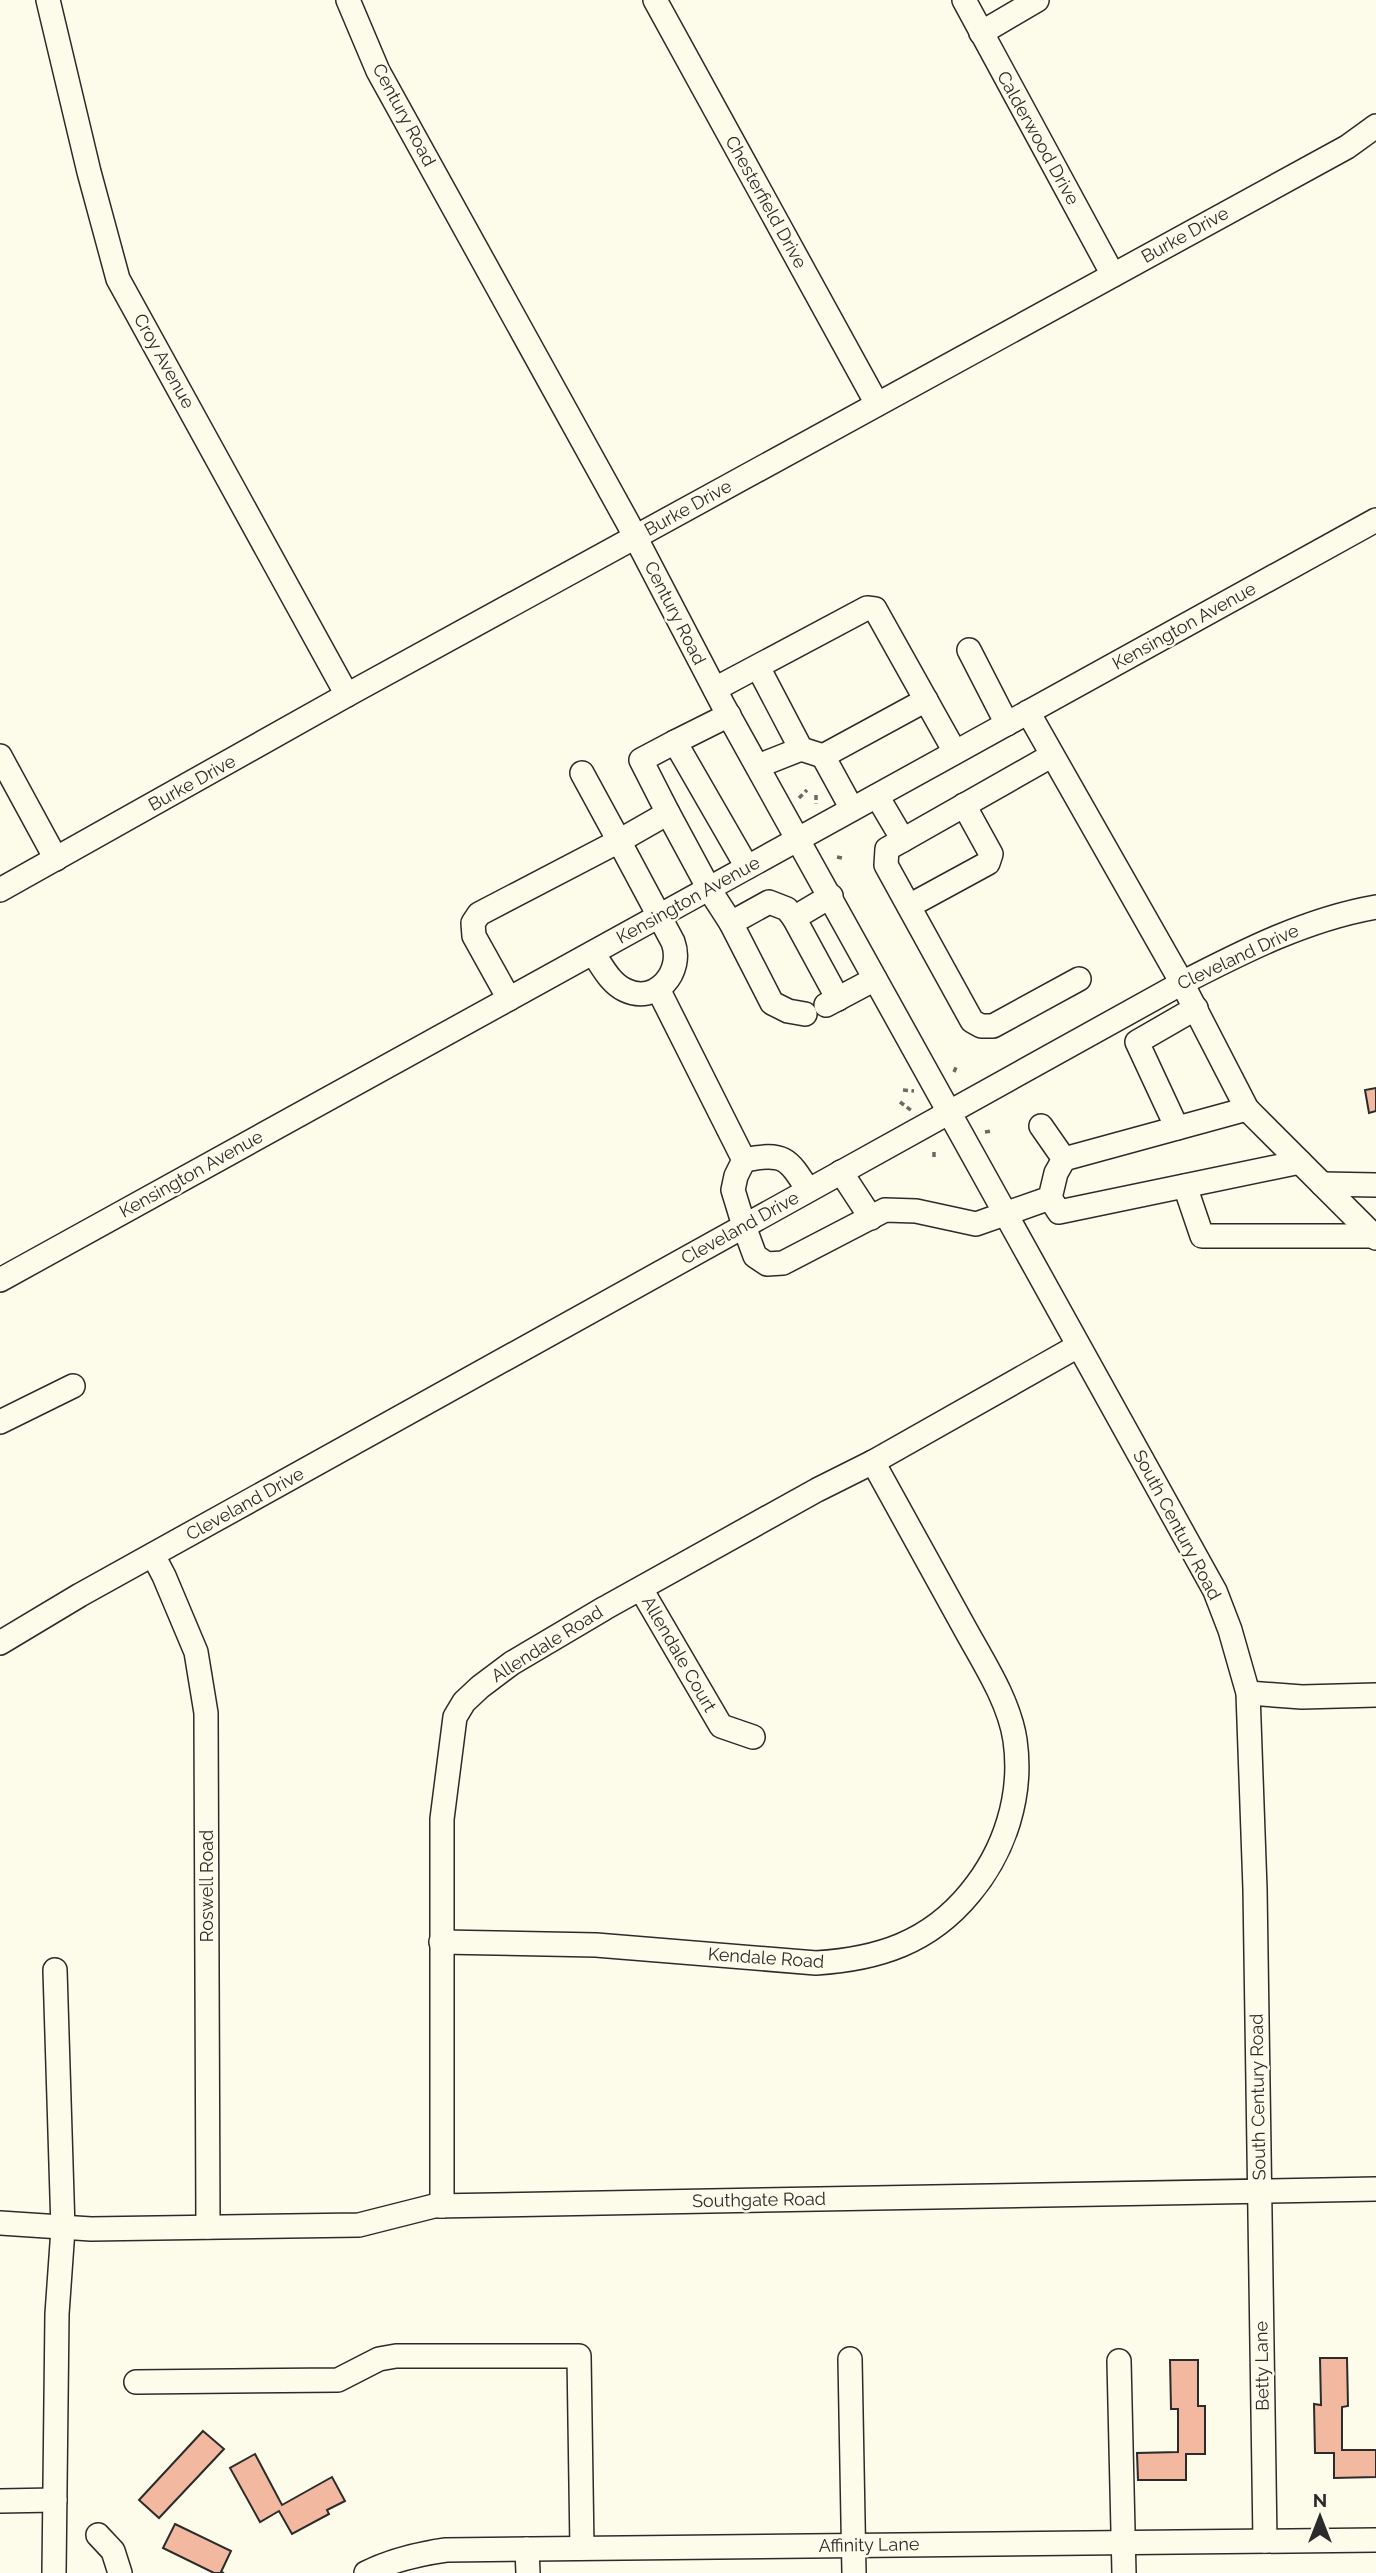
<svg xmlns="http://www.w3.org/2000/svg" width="1376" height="2573" font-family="Raleway,sans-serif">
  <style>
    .building { fill: #f2b8a0; stroke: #2b2b2b; stroke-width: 2 }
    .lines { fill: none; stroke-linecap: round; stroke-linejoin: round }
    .minor-casing { stroke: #2b2b2b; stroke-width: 26 }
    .path { stroke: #6a6964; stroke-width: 3.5; stroke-dasharray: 5 3.5; stroke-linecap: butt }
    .minor { stroke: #fdfbea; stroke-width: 23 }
    .labels { text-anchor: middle; stroke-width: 5; stroke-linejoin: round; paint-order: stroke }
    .street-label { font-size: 18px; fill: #2b2b2b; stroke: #fdfbea }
  </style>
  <rect width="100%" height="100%" fill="#fdfbea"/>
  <g class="building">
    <polygon points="1376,1088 1376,1111 1369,1113 1365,1090"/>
    <polygon points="1320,2358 1347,2358 1348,2406 1342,2407 1342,2450 1376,2450 1376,2477 1334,2478 1334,2453 1315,2453 1314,2404 1321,2405"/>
    <polygon points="1170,2360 1198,2360 1198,2406 1205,2406 1205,2454 1186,2454 1186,2480 1138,2480 1137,2453 1178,2452 1178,2409 1171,2409"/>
    <polygon points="203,2431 224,2449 159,2518 139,2500"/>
    <polygon points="255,2454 282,2505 332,2477 345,2501 327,2510 329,2514 292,2534 279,2511 260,2522 230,2468"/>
    <polygon points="175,2524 231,2551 221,2572 224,2573 214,2573 163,2548"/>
  </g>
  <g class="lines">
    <defs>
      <g id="minor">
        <polyline points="48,0 89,172 118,279 347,695"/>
        <polyline points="348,0 378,71 628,523 723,705 1215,1591 1230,1630 1248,1693 1255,1889 1265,2541"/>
        <polyline points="655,0 877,404"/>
        <polyline points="964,0 1113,275"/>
        <polyline points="981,33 1037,0"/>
        <polyline points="969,650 1007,724"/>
        <polyline points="758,667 801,749 823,756 926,700"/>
        <polyline points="715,689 867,608 875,609 955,752"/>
        <polyline points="1028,712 1182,983 1247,1109 1376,1238"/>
        <polyline points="729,715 675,742 747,867"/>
        <polyline points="0,756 56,859"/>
        <polyline points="823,756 852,809"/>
        <polyline points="758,766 801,749"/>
        <polyline points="582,773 619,841 668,813 641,760 675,742"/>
        <polyline points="877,796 903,840 1051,756"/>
        <polyline points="668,813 709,889 731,923 772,1003 788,1011 805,1014"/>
        <polyline points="903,840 887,849 886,865 972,1021 981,1026 993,1026 1079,979"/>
        <polyline points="0,890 347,695 1347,147 1376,126"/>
        <polyline points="831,896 794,918 838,999"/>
        <polyline points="909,906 988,863 991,854 964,805"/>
        <polyline points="731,923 769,902 787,909 794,918"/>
        <polyline points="658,989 744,1160 736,1176 733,1190 744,1226 755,1256 767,1264 783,1263 885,1210 916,1211 976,1224 1050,1198 1056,1173 1064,1159 1247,1109"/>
        <path d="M509 999 474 936 473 923 479 914 619 841 673 942C684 972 656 1005 625 990 610 983 602 966 593 953"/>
        <polyline points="826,1005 875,979"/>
        <polyline points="1041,1126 1064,1159"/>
        <polyline points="1177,1128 1137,1042 1196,1008"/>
        <path d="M744 1160C784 1152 788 1158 808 1190"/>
        <polyline points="841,1172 871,1218"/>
        <polyline points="1322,1184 1376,1185"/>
        <polyline points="1185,1186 1202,1236 1374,1236"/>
        <polyline points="1050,1198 1059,1212 1300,1162"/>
        <polyline points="0,1280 1376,520"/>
        <polyline points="0,1422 73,1386"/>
        <polyline points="153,1555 164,1576 196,1652 206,1713 208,2227"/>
        <polyline points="641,1589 721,1726 753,1737"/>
        <path d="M0 1643 80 1595 1182 983C1244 951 1307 919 1376 907"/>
        <polyline points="1248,1693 1302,1697 1376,1695"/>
        <path d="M441 1942 596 1945 816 1963C878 1959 929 1943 970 1893 1005 1851 1023 1795 1015 1740 1009 1700 982 1660 963 1625 933 1570 903 1516 873 1462"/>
        <polyline points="442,2206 442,1819 455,1717 464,1702 480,1687 512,1663 605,1608 817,1490 873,1462 1078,1346"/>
        <polyline points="0,2223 91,2229 359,2225 434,2206 1376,2189"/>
        <polyline points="850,2359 854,2573"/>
        <polyline points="1119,2361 1124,2573"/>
        <polyline points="136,2382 338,2380 379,2359 396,2356 579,2356 582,2548"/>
        <polyline points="0,2501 55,2500"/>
        <polyline points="98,2535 113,2551 120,2573"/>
        <polyline points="527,2549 528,2573"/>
        <polyline points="54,2573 57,2314 63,2229 55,1970"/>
        <path d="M366 2573C392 2560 417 2554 446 2550L1376 2540"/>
      </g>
    </defs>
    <use href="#minor" class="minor-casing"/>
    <g class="path">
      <polyline points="816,795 816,804"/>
      <polyline points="799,798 807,790"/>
      <polyline points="837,857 842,858"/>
      <polyline points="954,1072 957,1065"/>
      <polyline points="903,1090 914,1091"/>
      <polyline points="900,1102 912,1111"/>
      <polyline points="985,1132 992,1131"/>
      <polyline points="934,1157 934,1149"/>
    </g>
    <use href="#minor" class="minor"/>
  </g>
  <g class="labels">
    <g class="street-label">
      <text transform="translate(404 115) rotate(62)" y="6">Century Road</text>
      <text transform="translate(1038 138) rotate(61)" y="6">Calderwood Drive</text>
      <text transform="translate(766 202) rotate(61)" y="6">Chesterfield Drive</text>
      <text transform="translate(1185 235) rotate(-29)" y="6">Burke Drive</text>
      <text transform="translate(164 361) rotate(61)" y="6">Croy Avenue</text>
      <text transform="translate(688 508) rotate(-29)" y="6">Burke Drive</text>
      <text transform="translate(675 613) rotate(63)" y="6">Century Road</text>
      <text transform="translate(1184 626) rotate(-29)" y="6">Kensington Avenue</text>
      <text transform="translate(192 783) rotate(-29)" y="6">Burke Drive</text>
      <text transform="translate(688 900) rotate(-29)" y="6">Kensington Avenue</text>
      <text transform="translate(1238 957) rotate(-25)" y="6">Cleveland Drive</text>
      <text transform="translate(191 1174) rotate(-29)" y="6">Kensington Avenue</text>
      <text transform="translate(740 1228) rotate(-29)" y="6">Cleveland Drive</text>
      <text transform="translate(245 1504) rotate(-29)" y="6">Cleveland Drive</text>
      <text transform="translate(1177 1525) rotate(62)" y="6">South Century Road</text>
      <text transform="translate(547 1644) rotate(-32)" y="6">Allendale Road</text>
      <text transform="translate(679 1654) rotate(60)" y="6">Allendale Court</text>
      <text transform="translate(207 1886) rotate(-90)" y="6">Roswell Road</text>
      <text transform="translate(766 1958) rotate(4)" y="6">Kendale Road</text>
      <text transform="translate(1258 2097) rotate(-91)" y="6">South Century Road</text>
      <text transform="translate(759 2200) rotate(-1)" y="6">Southgate Road</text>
      <text transform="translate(1262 2366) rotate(-91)" y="6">Betty Lane</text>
      <text transform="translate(869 2545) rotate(-1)" y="6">Affinity Lane</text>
    </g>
  </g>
  <g transform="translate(1320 2517)" stroke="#fdfbea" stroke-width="5" paint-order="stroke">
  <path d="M0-5L12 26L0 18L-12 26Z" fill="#2b2b2b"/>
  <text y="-10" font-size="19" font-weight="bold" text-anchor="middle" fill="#2b2b2b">N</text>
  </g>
</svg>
